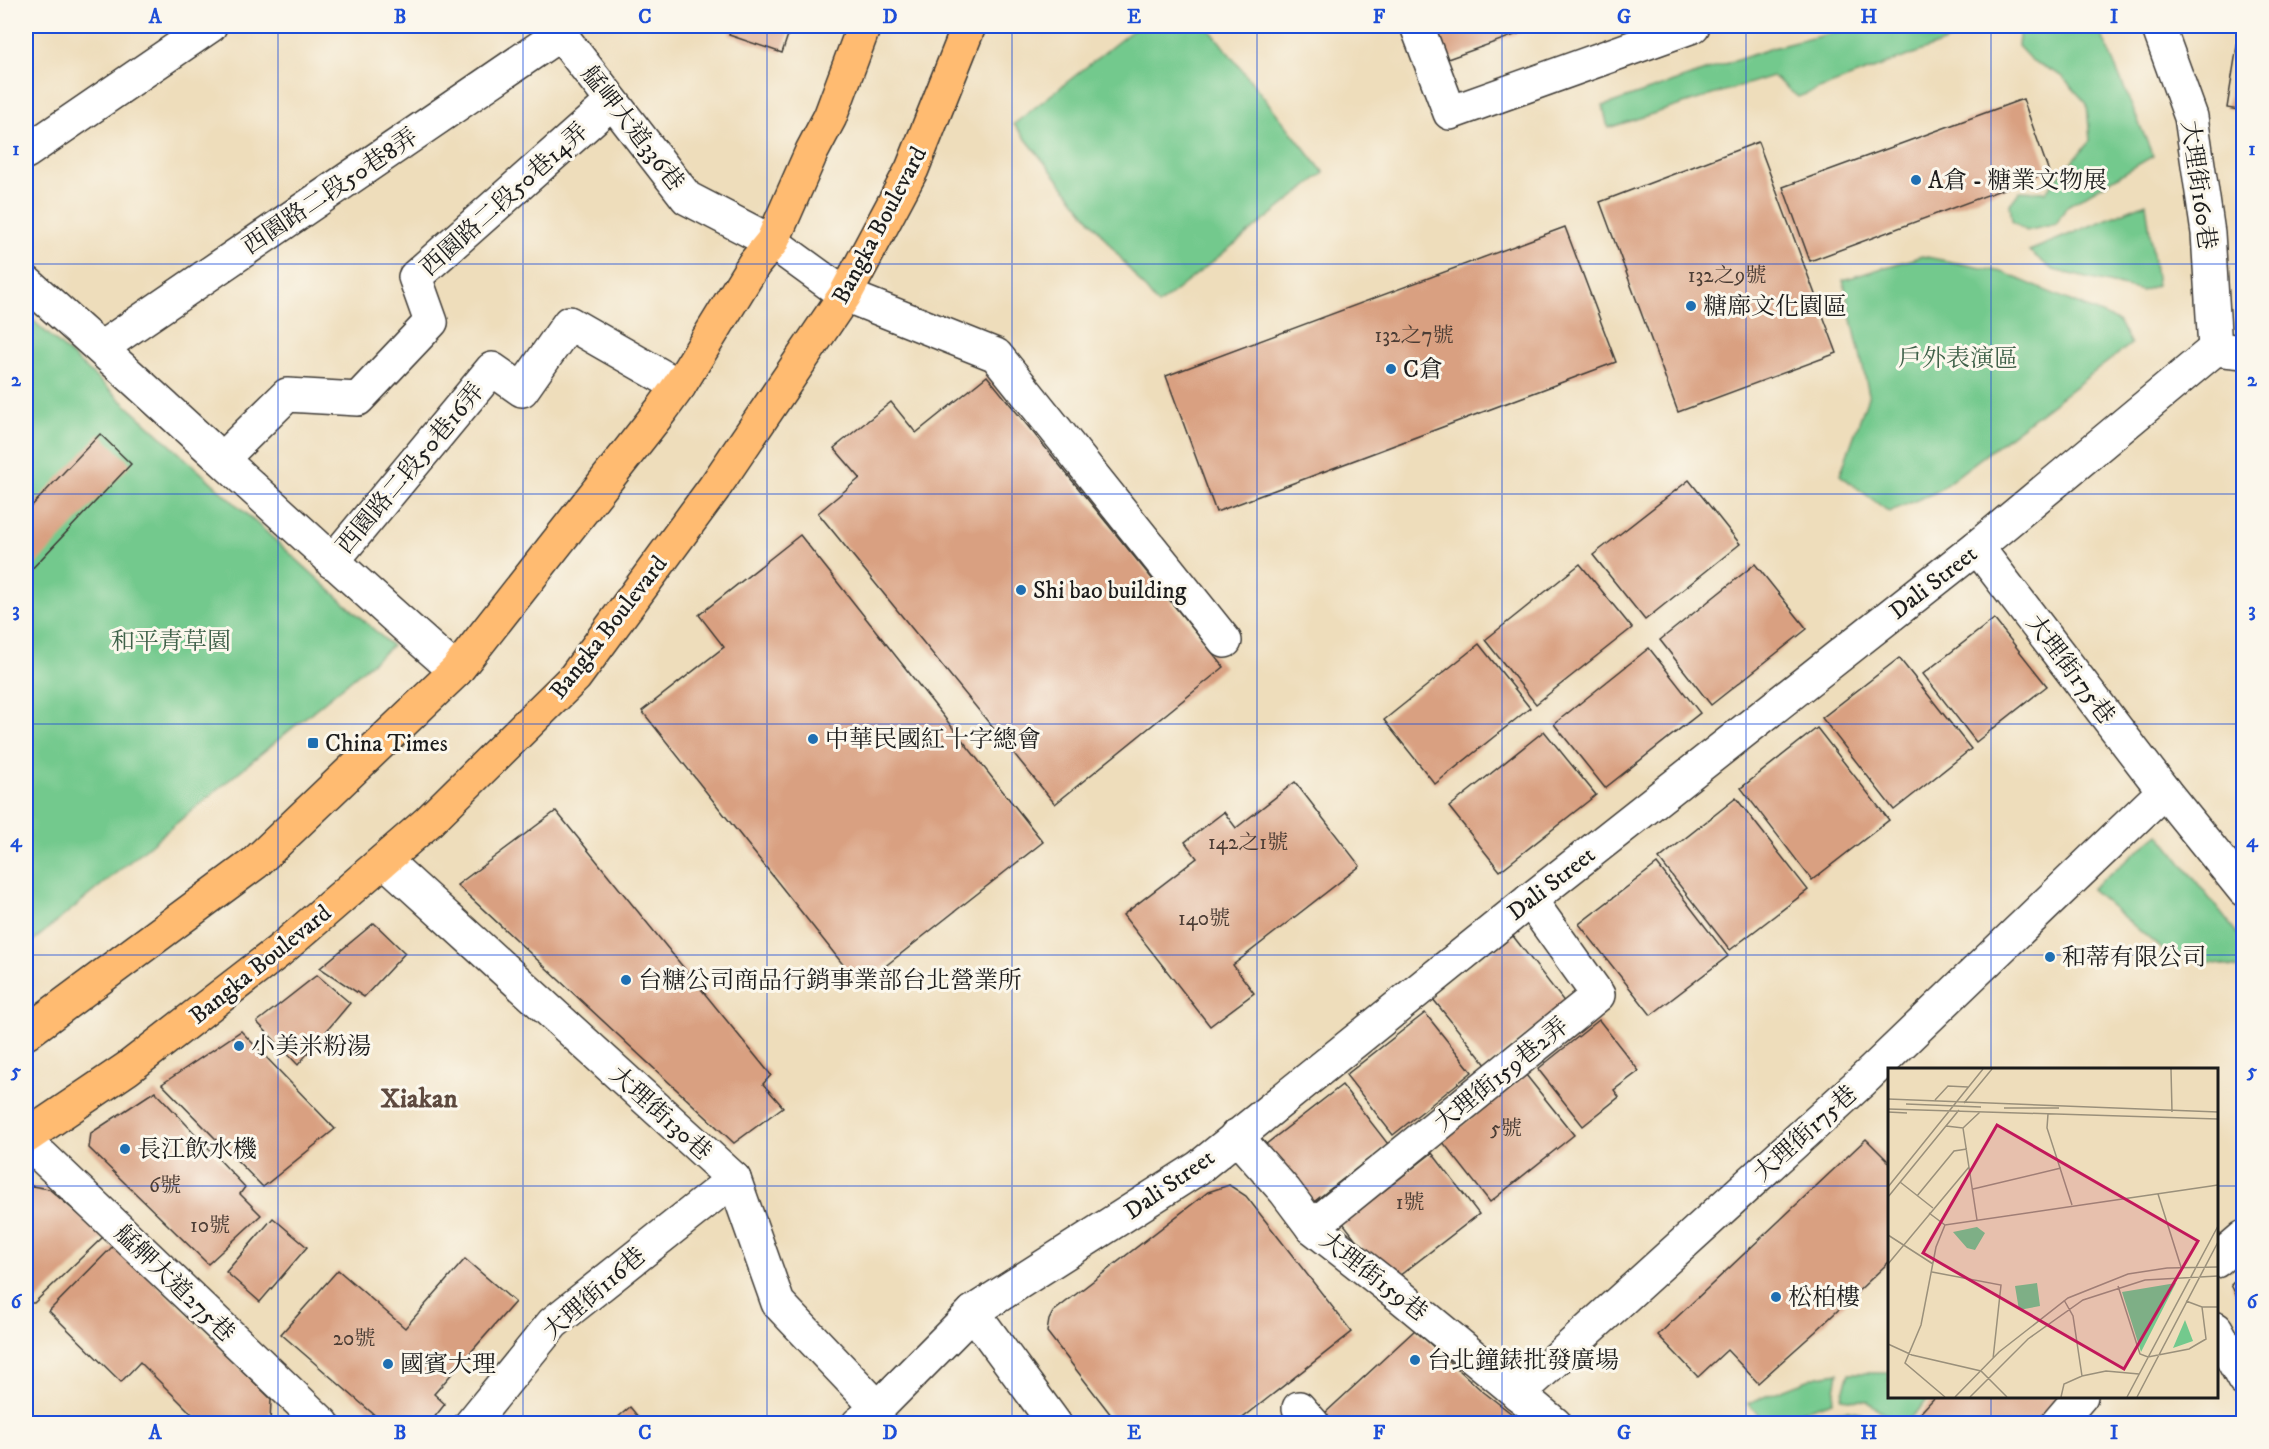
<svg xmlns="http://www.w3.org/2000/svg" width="2269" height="1449" font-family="'IM FELL DW Pica','Noto Serif TC',serif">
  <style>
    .green { fill: #73c98d; stroke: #487254; stroke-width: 1.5 }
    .building { fill: #d9a081 }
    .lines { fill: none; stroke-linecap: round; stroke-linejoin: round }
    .minor-casing { stroke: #3c3934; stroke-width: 36 }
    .major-casing { stroke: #3c3934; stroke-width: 36 }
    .minor { stroke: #fff; stroke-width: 33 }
    .major { stroke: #ffbb71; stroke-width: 33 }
    .grid { fill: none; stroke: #1d4ed8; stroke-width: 1.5; stroke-opacity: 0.55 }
    .poi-dot { fill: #1f6fb2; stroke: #fbf7ec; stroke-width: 2 }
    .labels { text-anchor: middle; stroke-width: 6; stroke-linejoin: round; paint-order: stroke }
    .number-label { font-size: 21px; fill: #4b3d35 }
    .street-label { font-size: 24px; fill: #1c1c1c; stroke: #fbf7ec }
    .poi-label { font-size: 24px; fill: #1c1c1c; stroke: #fbf7ec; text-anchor: start }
    .park-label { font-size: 24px; fill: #3f6149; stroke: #fbf7ec }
    .quarter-label { font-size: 27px; font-weight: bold; fill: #5e4a3f; stroke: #fbf7ec }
    .inset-road { fill: none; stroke: #9a907b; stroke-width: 1.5 }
    .view { fill: #c2185b; fill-opacity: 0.15; stroke: #c2185b; stroke-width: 3 }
    .inset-edge { fill: none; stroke: #1c1c1c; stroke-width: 3 }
    .neatline { fill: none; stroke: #1d4ed8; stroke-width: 2 }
    .grid-label { font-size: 20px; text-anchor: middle; font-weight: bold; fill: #1d4ed8 }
  </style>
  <rect width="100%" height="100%" fill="#fbf7ec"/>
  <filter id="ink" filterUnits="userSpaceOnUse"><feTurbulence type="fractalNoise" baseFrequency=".0167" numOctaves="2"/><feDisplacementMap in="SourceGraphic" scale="12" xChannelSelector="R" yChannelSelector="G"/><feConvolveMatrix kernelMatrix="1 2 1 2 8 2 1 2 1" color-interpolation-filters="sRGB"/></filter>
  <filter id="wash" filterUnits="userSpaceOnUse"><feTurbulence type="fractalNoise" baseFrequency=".008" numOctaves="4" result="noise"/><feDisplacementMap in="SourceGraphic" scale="24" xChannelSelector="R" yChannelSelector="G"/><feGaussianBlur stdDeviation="1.35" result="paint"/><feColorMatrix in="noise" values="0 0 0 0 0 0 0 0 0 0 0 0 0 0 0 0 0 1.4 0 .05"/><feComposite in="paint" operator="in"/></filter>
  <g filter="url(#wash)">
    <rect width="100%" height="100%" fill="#edb"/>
    <g class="green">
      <polygon points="1138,26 1207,26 1324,173 1158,305 1014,124"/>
      <polygon points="1860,26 1979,26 1978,30 1798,97 1772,76 1608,128 1603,106 1772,48"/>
      <polygon points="2020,26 2098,26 2153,156 2067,206 2056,224 2026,231 2012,221 2010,204 2020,191 2045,192 2090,141 2087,104 2062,76 2031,60 2018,46"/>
      <polygon points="2146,203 2157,285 2142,291 2053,270 2029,251"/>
      <polygon points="1922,256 2002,272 2118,321 2131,344 1936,492 1889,512 1840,475 1869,394 1843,280"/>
      <polygon points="26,314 392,646 26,947"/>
      <polygon points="2159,834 2243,941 2243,969 2167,954 2091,889"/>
      <polygon points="1838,1373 1833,1401 1765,1423 1748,1403 1818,1376"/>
      <polygon points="1849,1373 1889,1373 1890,1396 1931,1397 1905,1423 1897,1423 1867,1401 1841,1398"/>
      <polygon points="1848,1410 1862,1413 1876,1423 1793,1423 1821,1413"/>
    </g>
    <g id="blocks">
      <g class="building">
        <polygon points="732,26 791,26 782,53 729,35"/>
        <polygon points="1429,26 1540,26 1442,61"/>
        <polygon points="2240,27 2244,27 2244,111 2227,108"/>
        <polygon points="2023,99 2049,172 1810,261 1783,187"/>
        <polygon points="1758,142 1837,353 1678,412 1600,202"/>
        <polygon points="1565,227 1616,362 1216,512 1166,376"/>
        <polygon points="987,376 1224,667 1055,804 818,513 860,478 834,448 891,402 916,433"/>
        <polygon points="100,434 131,464 26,575 26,512"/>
        <polygon points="1689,480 1740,544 1645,620 1593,555"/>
        <polygon points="800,535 1043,842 860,986 642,711 724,647 699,615"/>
        <polygon points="1580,564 1632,628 1536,704 1485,640"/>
        <polygon points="1755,564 1807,629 1711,705 1660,640"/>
        <polygon points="1994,619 2047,686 1976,742 1923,674"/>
        <polygon points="1479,644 1530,708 1435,784 1384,720"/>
        <polygon points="1649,648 1700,713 1605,788 1554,724"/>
        <polygon points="1899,658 1971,749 1894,810 1822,718"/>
        <polygon points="1817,728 1889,820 1812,880 1741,788"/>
        <polygon points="1544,731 1596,795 1500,871 1449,807"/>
        <polygon points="1295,782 1360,866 1233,965 1254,993 1210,1026 1123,915 1197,858 1185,842 1224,812 1236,828"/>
        <polygon points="1736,798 1808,890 1730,950 1659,859"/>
        <polygon points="556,811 771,1075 763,1084 783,1107 734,1143 457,885"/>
        <polygon points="1657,864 1728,956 1651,1015 1579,924"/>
        <polygon points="374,923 405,953 364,997 320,968"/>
        <polygon points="1513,936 1566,1004 1487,1066 1433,999"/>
        <polygon points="317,975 350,1003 298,1065 257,1022"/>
        <polygon points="1425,1013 1472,1072 1393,1135 1346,1075"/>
        <polygon points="1599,1020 1639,1071 1614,1090 1619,1097 1583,1126 1538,1069"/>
        <polygon points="241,1031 335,1129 263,1187 162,1084"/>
        <polygon points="1526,1075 1574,1135 1490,1202 1442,1141"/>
        <polygon points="1342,1085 1388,1144 1311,1204 1265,1145"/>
        <polygon points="155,1091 245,1187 240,1194 261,1215 208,1264 89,1148 91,1133"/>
        <polygon points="1866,1139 1890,1163 1890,1261 1815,1332 1758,1383 1727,1350 1698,1377 1658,1335"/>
        <polygon points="1432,1153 1479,1214 1390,1283 1343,1223"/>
        <polygon points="1229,1185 1246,1196 1352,1332 1235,1424 1118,1424 1047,1332 1049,1320 1053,1312 1208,1192"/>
        <polygon points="32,1186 49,1189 104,1236 34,1303 26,1303 26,1190"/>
        <polygon points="273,1218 307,1247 260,1302 226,1272"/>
        <polygon points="115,1244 271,1399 270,1424 202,1424 140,1362 121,1382 49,1311"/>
        <polygon points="465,1259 515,1302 434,1394 445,1404 429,1424 385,1424 281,1334 338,1270 405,1328"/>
        <polygon points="2244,1272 2244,1310 2231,1285"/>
        <polygon points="1415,1330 1481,1390 1525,1424 1334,1424 1324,1414"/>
        <polygon points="1936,1396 2081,1396 2055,1424 1910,1424"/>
        <polygon points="630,1407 644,1424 610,1424"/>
      </g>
    </g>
  </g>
  <g filter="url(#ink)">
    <use href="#blocks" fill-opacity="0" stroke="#3c3934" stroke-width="1.5"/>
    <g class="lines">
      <defs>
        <g id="minor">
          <polyline points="554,26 687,198 772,242 845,295 996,355 1225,641"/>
          <polyline points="1417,26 1450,113 1693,26"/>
          <polyline points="2158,26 2191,117 2208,233 2215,349"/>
          <polyline points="26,152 210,26"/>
          <path d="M26 282C171 410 311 544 456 671"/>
          <polyline points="101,348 560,34"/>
          <polyline points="222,459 287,395 358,399 431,322 415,277 612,102"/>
          <polyline points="1977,547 2164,791 2244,890"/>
          <polyline points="332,562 492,369 522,390 569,323 679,386"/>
          <polyline points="385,861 734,1179 778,1303 878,1408"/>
          <polyline points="1236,1136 1285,1191 1312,1227 1400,1296 1555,1424"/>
          <polyline points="26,1149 42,1156 323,1424"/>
          <polyline points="1312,1227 1598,995 1530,900"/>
          <polyline points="2216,1261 2244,1237"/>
          <polyline points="973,1312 1055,1424"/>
          <polyline points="2216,1329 2244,1380"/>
          <polyline points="1518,1394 1861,1082 2164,791"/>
          <polyline points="1299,1408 1313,1424"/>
          <polyline points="471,1424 553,1323 734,1179"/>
          <polyline points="858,1424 878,1408 973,1312 1198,1168 1530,900 1977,547 2215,349 2244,352"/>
          <polyline points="2057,1424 2081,1396"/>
        </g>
        <g id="major">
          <polyline points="26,1033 255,863 456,671 663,408 679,386 754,264 772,242 812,151 830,117 864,26"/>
          <polyline points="26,1137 128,1068 279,951 428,822 575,677 714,488 845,295 912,169 969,26"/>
        </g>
      </defs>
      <use href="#minor" class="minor-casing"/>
      <use href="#major" class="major-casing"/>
      <use href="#minor" class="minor"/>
      <use href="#major" class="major"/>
    </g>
  </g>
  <path class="grid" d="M278 26V1424M523 26V1424M767 26V1424M1012 26V1424M1257 26V1424M1502 26V1424M1746 26V1424M1991 26V1070M26 264H2244M26 494H2244M26 724H2244M26 955H2244M26 1186H1890M2216 1186H2244M1991 1396V1424"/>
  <g class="poi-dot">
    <circle cx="1916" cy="180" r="6"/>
    <circle cx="1691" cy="306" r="6"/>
    <circle cx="1391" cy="369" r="6"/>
    <circle cx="1021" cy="590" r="6"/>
    <circle cx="813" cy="739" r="6"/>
    <rect x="307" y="737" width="12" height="12" rx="3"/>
    <circle cx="2050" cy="957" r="6"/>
    <circle cx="626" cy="980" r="6"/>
    <circle cx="239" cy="1046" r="6"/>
    <circle cx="125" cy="1149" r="6"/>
    <circle cx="1776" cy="1297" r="6"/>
    <circle cx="1415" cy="1360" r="6"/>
    <circle cx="388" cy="1364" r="6"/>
  </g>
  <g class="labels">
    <g class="number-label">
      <text x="1727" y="282">132之9號</text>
      <text x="1414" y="342">132之7號</text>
      <text x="1248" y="849">142之1號</text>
      <text x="1204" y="925">140號</text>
      <text x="1506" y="1135">5號</text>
      <text x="165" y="1192">6號</text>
      <text x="1410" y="1209">1號</text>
      <text x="210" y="1232">10號</text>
      <text x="354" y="1345">20號</text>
    </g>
    <g class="street-label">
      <text transform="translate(633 128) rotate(52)" y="8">艋岬大道336巷</text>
      <text transform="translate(2199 185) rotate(82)" y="8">大理街160巷</text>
      <text transform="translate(330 191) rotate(-34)" y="8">西園路二段50巷8弄</text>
      <text transform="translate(504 199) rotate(-42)" y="8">西園路二段50巷14弄</text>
      <text transform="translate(879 225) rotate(-62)" y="8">Bangka Boulevard</text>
      <text transform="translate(410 468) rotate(-50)" y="8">西園路二段50巷16弄</text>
      <text transform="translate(1933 582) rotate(-38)" y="8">Dali Street</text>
      <text transform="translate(608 627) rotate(-52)" y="8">Bangka Boulevard</text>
      <text transform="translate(2071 669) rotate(53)" y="8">大理街175巷</text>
      <text transform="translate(1551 883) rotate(-38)" y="8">Dali Street</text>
      <text transform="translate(260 964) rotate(-39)" y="8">Bangka Boulevard</text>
      <text transform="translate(1501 1074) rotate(-39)" y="8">大理街159巷2弄</text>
      <text transform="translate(661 1113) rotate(42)" y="8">大理街130巷</text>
      <text transform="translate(1805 1133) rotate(-42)" y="8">大理街175巷</text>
      <text transform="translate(1169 1184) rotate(-35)" y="8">Dali Street</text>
      <text transform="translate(1374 1276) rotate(38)" y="8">大理街159巷</text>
      <text transform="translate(175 1283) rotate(44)" y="8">艋舺大道275巷</text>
      <text transform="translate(594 1293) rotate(-41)" y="8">大理街116巷</text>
    </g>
    <g class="poi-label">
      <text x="1928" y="188">A倉 - 糖業文物展</text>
      <text x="1703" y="314">糖廍文化園區</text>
      <text x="1403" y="377">C倉</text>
      <text x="1033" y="598">Shi bao building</text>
      <text x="825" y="747">中華民國紅十字總會</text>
      <text x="325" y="751">China Times</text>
      <text x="2062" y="965">和蒂有限公司</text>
      <text x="638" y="988">台糖公司商品行銷事業部台北營業所</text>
      <text x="251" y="1054">小美米粉湯</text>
      <text x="137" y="1157">長江飲水機</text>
      <text x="1788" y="1305">松柏樓</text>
      <text x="1427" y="1368">台北鐘錶批發廣場</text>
      <text x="400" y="1372">國賓大理</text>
    </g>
    <g class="park-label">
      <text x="1958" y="366">戶外表演區</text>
      <text x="171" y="649">和平青草園</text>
    </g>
    <g class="quarter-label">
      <text x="419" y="1107">Xiakan</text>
    </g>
  </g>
  <g transform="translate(1888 1068)">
    <rect width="330" height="330" fill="#edb"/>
    <path d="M89 159 97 165 87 182 79 180 65 164ZM149 215 152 238 131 242 127 218ZM288 215 253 284 234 224ZM297 252 305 273 285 280Z" fill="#73c98d"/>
    <path class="inset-road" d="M0 1V29M283 1 284 44M0 31 330 44M47 32 60 18 80 19M76 35 104 1M18 36 93 39M116 40H171M0 41 330 51M0 44 19 45M160 46 159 60 184 137M58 58 75 60 92 44M75 60 89 152M12 114 45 140M0 119 95 1M85 121 173 100M270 126 293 199M29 128 66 83 79 81M0 129 71 42M41 145 57 157 330 117M0 167 45 196M0 196 81 99M44 204 113 217 105 291M230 218 252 286 260 289 301 281 318 271 314 239M176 232 185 248 194 308M298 233 314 239H330M0 276 24 287 93 303 119 329M57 329 17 295 33 257 48 179 57 157M67 329 111 284 180 230 240 206 279 200 330 199M82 329 140 271 195 232 257 212 330 208M173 329 176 316 194 308 218 303 251 306M239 329 330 158M249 329 330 174"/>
    <path class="view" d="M109 57 310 173 236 301 35 185Z"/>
    <rect width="330" height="330" class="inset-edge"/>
  </g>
  <rect width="2269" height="1449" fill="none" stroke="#fbf7ec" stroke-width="66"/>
  <rect x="33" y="33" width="2203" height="1383" class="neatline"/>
  <g class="grid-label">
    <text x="155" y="23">A</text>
    <text x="400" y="23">B</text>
    <text x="645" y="23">C</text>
    <text x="890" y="23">D</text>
    <text x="1134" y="23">E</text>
    <text x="1379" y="23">F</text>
    <text x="1624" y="23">G</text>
    <text x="1869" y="23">H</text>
    <text x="2114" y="23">I</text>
    <text x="16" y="155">1</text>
    <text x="2252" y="155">1</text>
    <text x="16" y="386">2</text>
    <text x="2252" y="386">2</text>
    <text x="16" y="616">3</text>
    <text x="2252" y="616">3</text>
    <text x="16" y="847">4</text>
    <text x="2252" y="847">4</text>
    <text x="16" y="1077">5</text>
    <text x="2252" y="1077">5</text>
    <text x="16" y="1308">6</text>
    <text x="2252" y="1308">6</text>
    <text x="155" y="1439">A</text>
    <text x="400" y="1439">B</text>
    <text x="645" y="1439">C</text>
    <text x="890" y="1439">D</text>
    <text x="1134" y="1439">E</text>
    <text x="1379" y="1439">F</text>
    <text x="1624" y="1439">G</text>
    <text x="1869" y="1439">H</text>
    <text x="2114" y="1439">I</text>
  </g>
</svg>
